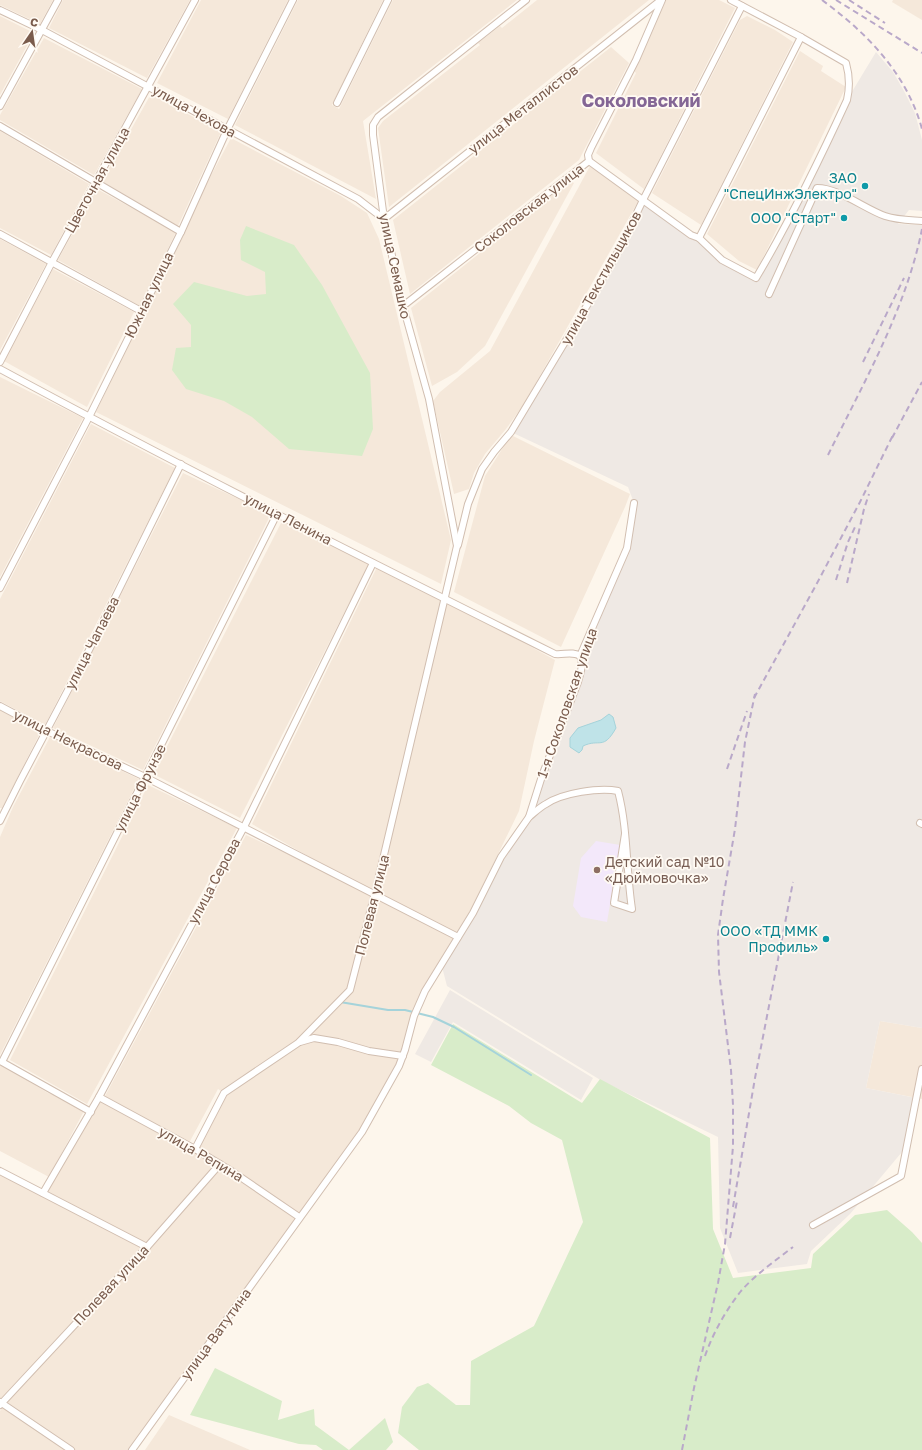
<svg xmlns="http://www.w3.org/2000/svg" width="922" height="1450" font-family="'Golos Text',sans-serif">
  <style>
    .residential { fill: #f5e8da }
    .industrial { fill: #efe9e4 }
    .education { fill: #f3e8fa }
    .green { fill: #d8ecc9 }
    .water { fill: #bfe3e8; stroke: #a5d3da }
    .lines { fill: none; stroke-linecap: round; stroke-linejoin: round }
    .stream { stroke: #a5d3da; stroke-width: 2 }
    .minor-casing { stroke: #d1beb0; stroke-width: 8 }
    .minor { stroke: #fff; stroke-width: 6 }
    .rail { stroke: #b9a8c9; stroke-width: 2; stroke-dasharray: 6 4; stroke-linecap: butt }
    .culture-dot { fill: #0f9aa8; stroke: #fffaf3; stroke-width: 1.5 }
    .education-dot { fill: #8d6e63; stroke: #fffaf3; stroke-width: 1.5 }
    .labels { text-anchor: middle; stroke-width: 3.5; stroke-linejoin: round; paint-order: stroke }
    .street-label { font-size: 14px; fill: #7a5c4d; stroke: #fffaf3 }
    .culture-label { font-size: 14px; fill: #0d838f; stroke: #fffaf3; text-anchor: end }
    .education-label { font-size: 14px; fill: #785e54; stroke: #fffaf3; text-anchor: start }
    .district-label { font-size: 18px; font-weight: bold; fill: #846695; stroke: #fffaf3 }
  </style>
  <rect width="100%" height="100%" fill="#fdf6ec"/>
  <g class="residential">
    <polygon points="0,0 53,0 40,24 0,5"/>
    <polygon points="63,0 190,0 147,78 49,28"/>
    <polygon points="201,0 288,0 228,119 157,83"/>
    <polygon points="298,0 383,0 332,105 339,109 393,0 517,0 363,121 376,199 235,125"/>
    <polygon points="537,0 649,0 389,207 378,128 383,121 480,45 478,43 500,26 502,28"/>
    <polygon points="666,0 719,0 735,8 644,189 596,153 636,73 634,71"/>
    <polygon points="893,0 922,0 922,20 892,2"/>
    <polygon points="0,16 34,33 0,95"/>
    <polygon points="747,16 775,30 793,42 701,225 652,193 740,20"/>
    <polygon points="44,38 142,89 94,175 0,120 0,115"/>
    <polygon points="611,47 629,63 579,160 410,294 393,220"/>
    <polygon points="800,51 823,66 821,71 846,87 757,270 739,261 707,234"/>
    <polygon points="151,94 221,132 178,226 102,181"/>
    <polygon points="0,131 89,184 51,255 0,228"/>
    <polygon points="231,138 341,196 367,213 379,239 451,540 441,584 96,412 199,198"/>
    <polygon points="590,166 640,198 524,404 506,429 485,454 474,473 469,489 454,494 433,401 440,392 490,351"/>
    <polygon points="570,181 574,183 485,346 457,372 432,386 411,308"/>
    <polygon points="97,189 176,232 140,306 58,260"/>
    <polygon points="0,239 46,264 0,350"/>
    <polygon points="53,269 134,312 87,407 4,361"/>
    <polygon points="0,377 83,418 0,577"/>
    <polygon points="91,424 175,468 45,725 0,701 0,599"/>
    <polygon points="511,435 630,494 625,507 561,647 454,592 485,476"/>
    <polygon points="183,473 271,514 143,770 53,728"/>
    <polygon points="282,521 369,564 240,818 153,774"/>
    <polygon points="377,567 444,599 555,660 534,741 519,811 458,937 425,991 405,1050 362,1132 132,1450 71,1450 0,1402 0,1171 43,1193 99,1097 195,1149 224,1093 218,1089 189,1143 105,1096 246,835 369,891 252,824"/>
    <polygon points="0,710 41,731 2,808 0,808"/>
    <polygon points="50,737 139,779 0,1055 0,837 13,807"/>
    <polygon points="148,785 237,828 87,1104 10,1060"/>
    <polygon points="880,1021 922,1028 922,1099 866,1088"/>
    <polygon points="0,1064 48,1093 57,1096 84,1111 49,1177 0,1151"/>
    <polygon points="3,1407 65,1450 0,1450 0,1411"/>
    <polygon points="169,1415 250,1450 145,1450"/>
  </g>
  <g class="industrial">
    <polygon points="876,52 893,72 904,91 915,113 922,140 922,211 909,210 898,224 922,225 922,1028 880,1021 866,1088 916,1098 907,1146 850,1214 811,1251 807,1264 738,1273 720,1228 718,1137 602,1081 447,986 441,963 473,913 501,857 522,828 578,682 580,656 627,548 634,503 628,487 511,432 589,302 643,200 691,235 722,260 756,278 847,100"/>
    <polygon points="450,990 593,1078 581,1100 453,1022 431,1062 415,1054"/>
  </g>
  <polygon class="education" points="596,841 620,845 607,922 581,917 573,906 581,858"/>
  <g class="green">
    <polygon points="246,226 294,245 322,285 370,373 373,429 362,456 289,449 252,417 224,401 186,389 172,370 176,348 191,347 191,325 173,304 194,282 247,296 266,294 265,272 241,260 240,240"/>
    <polygon points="453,1024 582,1103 600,1079 710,1138 713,1229 733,1278 811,1268 813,1254 855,1215 887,1210 912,1232 922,1243 922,1450 419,1450 398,1433 402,1407 417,1387 428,1383 456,1405 470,1405 471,1361 534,1326 583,1222 562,1140 531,1123 509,1106 431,1065"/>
    <polygon points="215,1368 282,1401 278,1420 314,1409 315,1425 349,1450 323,1450 316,1445 299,1444 190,1415"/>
    <polygon points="385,1418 393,1442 386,1450 349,1450"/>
  </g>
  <path class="water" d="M609 714 613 717 616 728C603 751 600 738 583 746L582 750 579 753 570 747V738L578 728 601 720Z"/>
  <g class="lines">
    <polyline class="stream" points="340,1002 388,1010 405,1010 433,1017 454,1027 531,1075"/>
    <defs>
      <g id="minor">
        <polyline points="0,10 42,30 358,199 384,219 661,0"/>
        <polyline points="337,103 388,0"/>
        <polyline points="0,106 58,0"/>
        <polyline points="0,126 181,232"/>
        <path d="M589 161 691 235 699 238 722 260 756 278C790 221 819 161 847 100 850 87 850 77 846 63L801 37 731 0"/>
        <polyline points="0,234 141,311"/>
        <polyline points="699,238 801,37"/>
        <path d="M769 294 817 188C839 188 865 209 885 216 897 220 909 220 922 221"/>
        <polyline points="403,306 589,161 588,155 591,148 636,60 662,0"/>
        <polyline points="0,362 52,262 195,0"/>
        <path d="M0 369C183 468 369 561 555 654 564 655 573 651 580 656"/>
        <polyline points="458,545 468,504 482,469 494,452 511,432 589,302 619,250 643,200 742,6"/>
        <polyline points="0,588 89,417 181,232 227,130 293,0"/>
        <polyline points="0,706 47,731 145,777 458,937"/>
        <path d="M529 817C534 813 540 807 546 804 562 793 600 787 618 791 628 829 626 870 632 909L614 903 625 834"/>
        <polyline points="0,821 20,781 88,652 181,464"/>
        <polyline points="920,823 922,824"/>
        <polyline points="300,1042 314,1038 338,1042 369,1051 403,1056"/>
        <polyline points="99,1097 195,1149 233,1172 299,1217"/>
        <polyline points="91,1112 2,1062 277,514"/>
        <polyline points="195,1149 224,1093 298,1043 350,990 375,893 457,546 429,399 403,306 384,219 373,135 373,125 378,117 526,0"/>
        <polyline points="0,1171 147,1247"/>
        <polyline points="43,1193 99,1097 244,827 373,563"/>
        <polyline points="813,1225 901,1176 922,1069"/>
        <polyline points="0,1402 71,1450"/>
        <polyline points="0,1405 147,1247 220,1164"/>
        <path d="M132 1450 362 1132 399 1066 405 1050 414 1016 425 991 473 913 501 857 529 817 542 776 578 682C580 674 584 665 580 656L627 548 634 503"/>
      </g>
    </defs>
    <use href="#minor" class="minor-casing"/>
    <use href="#minor" class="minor"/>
    <g class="rail">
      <path d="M822 0C867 33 907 74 922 129"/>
      <polyline points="836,0 922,53"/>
      <polyline points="849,0 885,23"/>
      <polyline points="863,362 904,278"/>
      <polyline points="892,438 922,382"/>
      <path d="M828 455C864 382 906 309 922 229"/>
      <polyline points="836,580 848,542 855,527"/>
      <polyline points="847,583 864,509 869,494"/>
      <polyline points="754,698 815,587 860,502 894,433"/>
      <polyline points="727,769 747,711"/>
      <polyline points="733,1207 755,1078 793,882"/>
      <polyline points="730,1238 737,1201"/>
      <path d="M705 1356C713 1333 726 1310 741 1291 755 1275 776 1260 793 1247"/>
      <polyline points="682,1450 694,1388 718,1283 725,1244 733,1146 733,1105 731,1070 719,972 718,935 723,899 735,829 745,742 755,694"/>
    </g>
  </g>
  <g class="culture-dot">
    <circle cx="865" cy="186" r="4"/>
    <circle cx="844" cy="218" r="4"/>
    <circle cx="826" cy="939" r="4"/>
  </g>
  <circle class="education-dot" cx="597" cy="870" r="4"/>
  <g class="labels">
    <g class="street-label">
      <text transform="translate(523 109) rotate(-38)" y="5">улица Металлистов</text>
      <text transform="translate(194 111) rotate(29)" y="5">улица Чехова</text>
      <text transform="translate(97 180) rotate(-61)" y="5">Цветочная улица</text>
      <text transform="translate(529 208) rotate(-38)" y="5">Соколовская улица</text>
      <text transform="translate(395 266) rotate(78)" y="5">улица Семашко</text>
      <text transform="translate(601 278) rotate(-61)" y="5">улица Текстильщиков</text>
      <text transform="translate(149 295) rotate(-64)" y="5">Южная улица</text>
      <text transform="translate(288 519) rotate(27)" y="5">улица Ленина</text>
      <text transform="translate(92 643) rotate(-63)" y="5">улица Чапаева</text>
      <text transform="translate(567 703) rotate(-71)" y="5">1-я Соколовская улица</text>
      <text transform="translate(68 740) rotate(26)" y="5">улица Некрасова</text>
      <text transform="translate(140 788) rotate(-63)" y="5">улица Фрунзе</text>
      <text transform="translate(214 881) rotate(-62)" y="5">улица Серова</text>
      <text transform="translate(372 905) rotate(-76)" y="5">Полевая улица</text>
      <text transform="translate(201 1154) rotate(30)" y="5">улица Репина</text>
      <text transform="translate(111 1285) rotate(-47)" y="5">Полевая улица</text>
      <text transform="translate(216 1334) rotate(-54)" y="5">улица Ватутина</text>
    </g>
    <g class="culture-label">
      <text x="857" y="183">ЗАО<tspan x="857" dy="16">"СпецИнжЭлектро"</tspan></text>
      <text x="836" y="223">ООО "Старт"</text>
      <text x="818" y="936">ООО «ТД ММК<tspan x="818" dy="16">Профиль»</tspan></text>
    </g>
    <g class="education-label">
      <text x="605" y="867">Детский сад №10<tspan x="605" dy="16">«Дюймовочка»</tspan></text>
    </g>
    <g class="district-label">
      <text x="641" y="107">Соколовский</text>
    </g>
  </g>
  <g transform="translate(32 32) rotate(13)" stroke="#fffaf3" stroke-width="3" paint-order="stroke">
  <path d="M0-3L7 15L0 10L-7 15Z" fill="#7a5c4d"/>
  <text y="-6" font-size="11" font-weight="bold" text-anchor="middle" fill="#7a5c4d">С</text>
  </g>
</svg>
